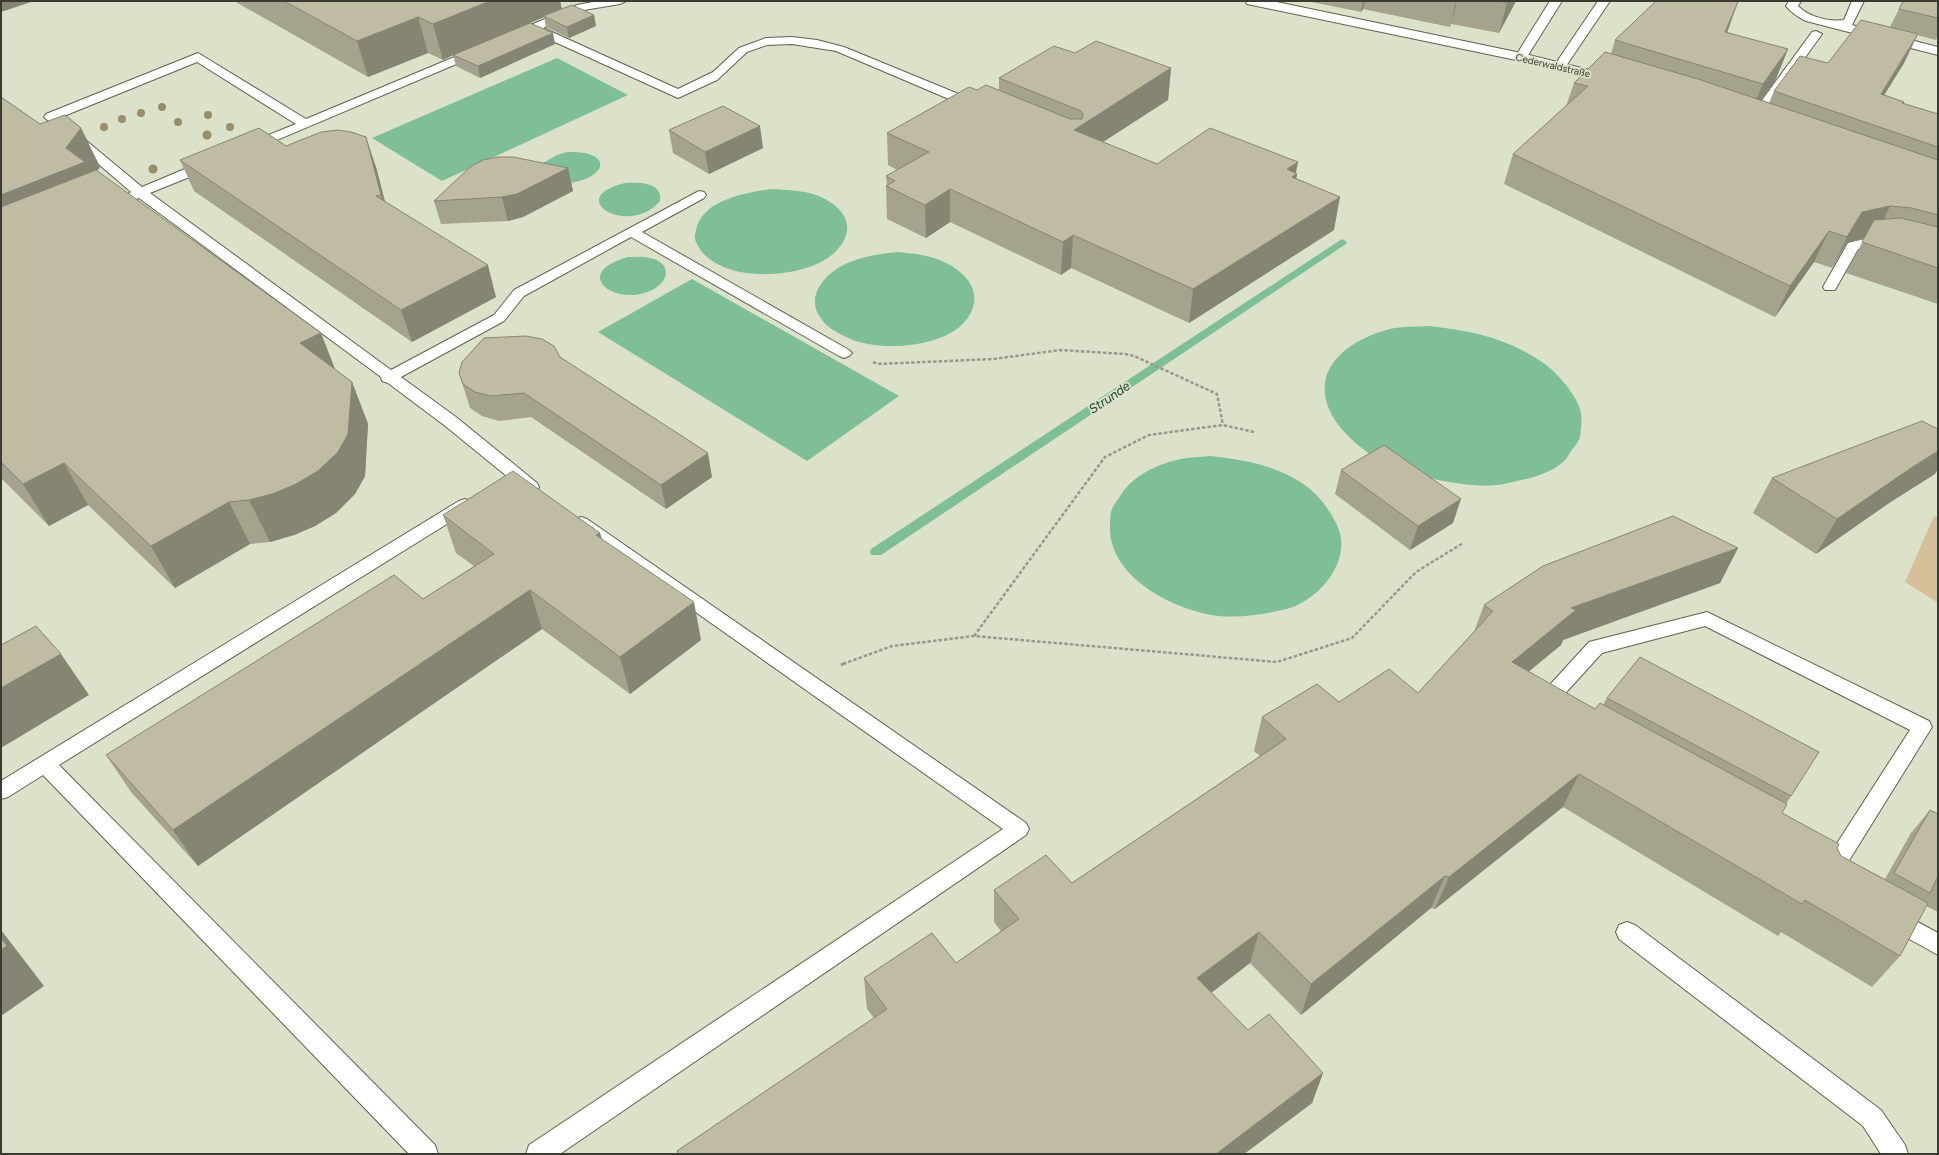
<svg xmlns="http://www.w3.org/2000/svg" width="1939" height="1155" font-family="Figtree,sans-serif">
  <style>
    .green { fill: #d7bf9a }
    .water { fill: #7ebf98 }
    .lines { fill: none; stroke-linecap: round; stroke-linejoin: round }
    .stream { fill: #7ebf98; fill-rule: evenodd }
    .service-casing { stroke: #5e634d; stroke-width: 2 }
    .tertiary-casing { stroke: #5e634d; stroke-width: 2 }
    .path-far1 { stroke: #969b88; stroke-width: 2.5; stroke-dasharray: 3.5 2; stroke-linecap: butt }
    .path { stroke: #969b88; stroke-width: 3; stroke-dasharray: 5 2.5; stroke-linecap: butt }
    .service { fill: #fff; fill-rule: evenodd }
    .tertiary { fill: #fff; fill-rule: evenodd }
    .tree { fill: #998e6a }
    .wall { fill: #a5a28d }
    .shaded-wall { fill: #868473 }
    .building { fill: #c0bca4; stroke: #868473 }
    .labels { text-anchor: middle; stroke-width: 3.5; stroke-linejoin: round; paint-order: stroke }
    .far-street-label { font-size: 10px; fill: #3a3c32; stroke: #dce2c9 }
    .water-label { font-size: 13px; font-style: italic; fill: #15482e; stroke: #dce2c9 }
  </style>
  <rect width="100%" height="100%" fill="#dce2c9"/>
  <polygon class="green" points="1934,516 1938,517 1938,603 1905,582"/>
  <g class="water">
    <polygon points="557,58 628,95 442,181 372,138"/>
    <path d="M567 152C612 150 610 177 569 183L543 163 557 155Z"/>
    <path d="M625 183C639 182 663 182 660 201 629 238 562 198 625 183Z"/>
    <path d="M771 189C786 190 801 190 816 195 844 205 860 229 834 253 804 281 714 285 696 242 694 237 695 235 696 230 702 200 745 193 771 189Z"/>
    <path d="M897 252C905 253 913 253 921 255 949 259 989 283 969 316 949 349 877 353 846 337 836 332 826 327 820 317 804 294 829 270 850 262 865 256 881 254 897 252Z"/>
    <path d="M628 257C635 257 643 256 650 258 670 262 671 279 654 289 618 309 568 274 628 257Z"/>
    <polygon points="692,279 899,396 807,461 598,332"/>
    <path d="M1430 326C1471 331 1507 338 1542 362 1555 370 1580 398 1581 414 1582 421 1581 430 1580 437 1579 442 1574 447 1571 451 1569 454 1567 459 1563 462 1548 475 1527 479 1508 483 1490 488 1467 485 1449 482 1418 477 1382 466 1358 445 1300 396 1322 347 1390 329 1402 326 1417 327 1430 326Z"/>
    <path d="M1211 456C1246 460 1281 466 1310 489 1322 499 1339 522 1341 538 1345 569 1316 601 1287 609 1265 614 1243 618 1219 616 1176 611 1109 578 1110 527 1110 523 1110 516 1111 512 1112 507 1116 502 1119 498 1130 478 1154 465 1177 460 1188 457 1200 457 1211 456Z"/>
  </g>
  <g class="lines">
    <polygon class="stream" points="1342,239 1347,242 1346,244 881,555 871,555 870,552 871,549"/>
    <defs>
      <g id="service">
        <polygon points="598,1 626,1 620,4 584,10 543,28 678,89 713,72 739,48 766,38 792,37 817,40 844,47 978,102 980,105 974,109 970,108 836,51 792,44 767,45 747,52 717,80 678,98 533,32 514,39 508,36 510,34 577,5"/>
        <polygon points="1550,1 1562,1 1525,60 1517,60 1515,57"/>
        <polygon points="1598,1 1610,1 1564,69 1556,69 1554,66"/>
        <path d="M1789 1H1801L1798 6C1809 17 1828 22 1844 20L1852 1H1864L1852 25 1938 47V55L1806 21C1798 17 1792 13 1786 6Z"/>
        <polygon points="1816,31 1822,34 1757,124 1749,124 1747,121 1749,118 1812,32"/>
        <polygon points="476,48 480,50 482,52 480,54 251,151 246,150 245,147 246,144 296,124 197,62 59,118 142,187 204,161 214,161 216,164 214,167 150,193 391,370 494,315 514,290 699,191 704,192 706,195 704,198 642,232 849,350 852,353 849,356 844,358 839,356 631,237 524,296 504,321 401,377 456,417 537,483 539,487 537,491 531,493 525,491 444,425 388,383 382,381 381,377 139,198 132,200 127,199 125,196 131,192 44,117 46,114 198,53 306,119"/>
        <polygon points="1885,238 1890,239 1892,242 1890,245 1858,249 1835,290 1825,290 1823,287 1848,243 1864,239"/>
        <polygon points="465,499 471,501 474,505 471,509 59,765 435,1145 438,1154 409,1154 43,775 8,797 1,799 1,781 459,501"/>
        <polygon points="581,517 587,519 1026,823 1029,829 1026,835 560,1154 526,1154 529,1145 1003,829 575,527 572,523 575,519"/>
        <polygon points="1707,612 1929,721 1932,727 1835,883 1827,885 1819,883 1816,876 1910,730 1705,626 1602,653 1550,710 1543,713 1536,710 1533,705 1536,700 1589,642"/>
        <polygon points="1892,908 1938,933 1938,955 1884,925 1881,918 1884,911"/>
        <polygon points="1627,922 1635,925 1881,1110 1905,1145 1908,1154 1881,1154 1863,1126 1619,939 1616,932 1619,925"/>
      </g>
      <polygon id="tertiary" points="1245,1 1272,1 1521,53 1618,77 1620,80 1618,83 1613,84 1521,61 1252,5 1247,4"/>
    </defs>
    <use href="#service" class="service-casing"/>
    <use href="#tertiary" class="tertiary-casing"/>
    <g class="path-far1">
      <polyline points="873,362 878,364 994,359 1060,350 1125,354 1134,356 1217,394 1223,425"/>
      <polyline points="974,636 1105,457 1149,435 1223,425 1254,432"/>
      <polyline points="843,664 892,646 974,636 1277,662 1352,638 1416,572 1463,543"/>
    </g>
    <polyline class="path" points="841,665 845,663"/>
    <use href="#service" class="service"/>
    <use href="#tertiary" class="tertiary"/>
  </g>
  <g class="tree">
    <circle cx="162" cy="107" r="4"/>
    <circle cx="141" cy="113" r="4"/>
    <circle cx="208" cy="115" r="4"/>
    <circle cx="122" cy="119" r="4"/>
    <circle cx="178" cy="122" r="4"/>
    <circle cx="104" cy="127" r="4"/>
    <circle cx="230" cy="127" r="4"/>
    <circle cx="207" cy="135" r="4.5"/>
    <circle cx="153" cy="169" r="4.5"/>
  </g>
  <g class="wall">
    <polygon points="234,1 560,1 562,9 594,15 596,26 569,38 546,27 544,17 530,23 555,44 480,78 456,66 453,55 443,60 428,53 368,77"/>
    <polygon points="1307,1 1516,1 1499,33 1451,24 1450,27 1363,9 1361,12"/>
    <polygon points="1938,1 1938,35 1936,40 1917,35 1904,63 1884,95 1904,102 1903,103 1938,114 1938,304 1846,273 1864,239 1847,242 1832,268 1814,262 1775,317 1504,184 1513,154 1566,106 1574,83 1611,54 1615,40 1727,33 1788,49 1775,81 1761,100 1769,103 1774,91 1828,63 1890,27 1899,9"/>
    <polygon points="1171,68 1168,100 1103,142 1157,164 1298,162 1296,173 1297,174 1296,179 1334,230 1189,323 1071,268 1061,275 950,222 926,238 887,219 886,186 887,186 886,176 897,170 888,165 887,133 977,90 999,90 999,78"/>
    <polygon points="1,97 40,124 81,128 100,167 97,171 335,370 352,382 368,424 365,476 355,494 336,513 315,526 294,535 270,542 250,544 175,588 88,505 49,526 1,478"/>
    <polygon points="669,130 763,148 709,174 673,153"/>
    <polygon points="286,146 376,167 385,201 496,297 412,342 194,191 180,160"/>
    <polygon points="568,168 573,191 523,217 508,221 441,224 434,201"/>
    <polygon points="560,357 712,477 666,509 531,417 499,421 482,416 470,408 459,373"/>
    <polygon points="1341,470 1453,523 1410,550 1335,494"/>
    <polygon points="1935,474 1889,503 1816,554 1753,513 1772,478"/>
    <polygon points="443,515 600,533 602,539 701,640 630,694 542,629 198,866 131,792 106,755 423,599 474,566 456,553"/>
    <polygon points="1738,548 1720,583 1563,640 1561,645 1528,672 1595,709 1603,705 1607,698 1791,796 1786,804 1782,813 1837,848 1841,856 1885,879 1911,833 1930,810 1938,814 1938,912 1926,906 1900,956 1872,987 1781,932 1778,936 1563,807 1435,909 1431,908 1301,1015 1250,963 1211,993 1248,1030 1323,1073 1312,1103 1244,1154 678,1154 677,1151 874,1018 867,1009 864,978 956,963 1001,931 994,922 994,890 1072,883 1260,756 1254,751 1262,717 1339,702 1418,693 1474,632 1484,605"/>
  </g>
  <g class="shaded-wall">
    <polygon points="1,1 34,1 1,12"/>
    <polygon points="490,1 560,1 562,10 543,16 544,17 454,55 453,55 443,60 433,24"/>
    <polygon points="1363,1 1365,1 1363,9 1361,12"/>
    <polygon points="1456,1 1457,1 1451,24 1450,27"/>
    <polygon points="1508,1 1516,1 1499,33 1507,3"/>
    <polygon points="1738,2 1727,33 1725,32"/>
    <polygon points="594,15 596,26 569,38 567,27"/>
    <polygon points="418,17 428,53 368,77 357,41"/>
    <polygon points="553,33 555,44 480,78 478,66"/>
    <polygon points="1918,34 1904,63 1867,123 1881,94"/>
    <polygon points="1788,49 1775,81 1749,116 1763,84"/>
    <polygon points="1171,68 1168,100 1072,162 1074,130"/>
    <polygon points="760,126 763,148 709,174 705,152"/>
    <polygon points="81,128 100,167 93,177 1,244 1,195 66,148"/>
    <polygon points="366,137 376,167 391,226 381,195"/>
    <polygon points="1298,162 1295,175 1297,174 1291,206 1287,169"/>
    <polygon points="568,168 573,191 523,217 508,221 502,197"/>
    <polygon points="950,189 950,222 926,238 925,205"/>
    <polygon points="1340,197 1334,230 1189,323 1193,289"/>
    <polygon points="1890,206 1875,237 1847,242 1832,268 1847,237 1862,212"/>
    <polygon points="1829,231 1814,262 1775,317 1790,286"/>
    <polygon points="1073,235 1071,268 1061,275 1063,242"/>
    <polygon points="488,265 496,297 412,342 401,310"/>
    <polygon points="321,333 337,374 300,343"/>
    <polygon points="352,382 368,424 365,476 355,494 336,513 315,526 294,535 270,542 249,500"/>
    <polygon points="1938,451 1938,469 1935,474 1889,503 1816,554 1837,519 1911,468"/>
    <polygon points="708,453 712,477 666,509 661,485"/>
    <polygon points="64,463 88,505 49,526 23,484"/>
    <polygon points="1461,499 1453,523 1410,550 1418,526"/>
    <polygon points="229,502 250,544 175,588 151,546"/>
    <polygon points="600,533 610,571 596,535"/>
    <polygon points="1738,548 1720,583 1563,640 1561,645 1498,697 1512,662 1571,608"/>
    <polygon points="530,590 542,629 198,866 173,830"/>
    <polygon points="694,602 701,640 630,694 620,657"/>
    <polygon points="61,654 89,695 1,748 1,688"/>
    <polygon points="1579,774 1563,807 1435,909 1449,877"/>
    <polygon points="1445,876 1431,908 1301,1015 1311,984"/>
    <polygon points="1,930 44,986 1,1016"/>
    <polygon points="1259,932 1250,963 1190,1009 1197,978"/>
    <polygon points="1323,1073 1312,1103 1244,1154 1216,1154"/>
  </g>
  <g class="building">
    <polygon points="284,1 490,1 433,24 418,17 357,41"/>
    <polygon points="1499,1 1508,1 1507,3"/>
    <polygon points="1656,1 1733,1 1738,2 1725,32 1788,49 1763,84 1615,40"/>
    <polygon points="1903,1 1938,1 1938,18 1899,9"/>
    <polygon points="572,5 594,15 567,27 543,16"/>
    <polygon points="1861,20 1918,34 1881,94 1904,102 1902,103 1938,114 1938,147 1774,91 1800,56 1828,63"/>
    <polygon points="530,23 553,33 478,66 453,55"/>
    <polygon points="1096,41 1171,68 1074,130 1157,164 1210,128 1298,162 1287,169 1297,174 1292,177 1340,197 1193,289 1073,235 1063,242 950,189 925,205 886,186 895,181 886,176 929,152 887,133 969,87 977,90 986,85 1070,119 1082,119 1083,114 1081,111 999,78 1054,46 1075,53"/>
    <polygon points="1605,52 1698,79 1938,160 1938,215 1912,208 1890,206 1862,212 1847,237 1829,231 1790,286 1513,154 1588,86 1574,83"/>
    <polygon points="1,97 40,124 65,115 81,128 66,148 85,162 1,195"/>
    <polygon points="723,106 760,126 705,152 669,130"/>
    <polygon points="259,128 286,146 321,132 338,130 351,132 366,137 381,195 376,196 488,265 401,310 180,160"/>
    <polygon points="498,157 513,157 568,168 517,194 502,197 434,201 470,167 483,160"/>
    <polygon points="96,170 321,333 300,343 352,382 348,434 338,452 318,471 296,484 275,493 249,500 229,502 151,546 64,463 23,484 1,462 1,207"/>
    <polygon points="1901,218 1938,227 1938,268 1862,242 1874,220"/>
    <polygon points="526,336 542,339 554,346 560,357 708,453 661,485 524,393 491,396 475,392 463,384 459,373 462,362 484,338"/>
    <polygon points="1922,421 1938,429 1938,451 1911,468 1837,519 1772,478"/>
    <polygon points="1384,445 1461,499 1418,526 1341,470"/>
    <polygon points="513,471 600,533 596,535 694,602 620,657 530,590 173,830 106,755 394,575 423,599 494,554 443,515"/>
    <polygon points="1673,516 1738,548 1571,608 1576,610 1512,662 1595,709 1600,703 1787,804 1782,813 1839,844 1837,848 1841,856 1928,903 1900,956 1805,900 1802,904 1579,774 1449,877 1445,876 1311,984 1259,932 1197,978 1248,1030 1269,1014 1323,1073 1216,1154 679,1154 677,1151 887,1009 864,978 932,933 956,963 1019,919 994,890 1046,855 1072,883 1286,739 1262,717 1317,684 1339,702 1389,669 1418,693 1493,611 1484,605 1543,566"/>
    <polygon points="36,626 61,654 1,688 1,645"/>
    <polygon points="1640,657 1819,752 1791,796 1607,698"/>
    <polygon points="1930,810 1938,814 1938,879 1937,878 1930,893 1894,873"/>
    <polygon points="1,938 7,946 1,950"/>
  </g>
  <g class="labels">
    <g class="far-street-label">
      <text transform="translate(1553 65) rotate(13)" y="4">Cederwaldstraße</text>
    </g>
    <g class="water-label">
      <text transform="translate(1109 397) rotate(-34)" y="5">Strunde</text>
    </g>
  </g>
  <rect width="1939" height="1155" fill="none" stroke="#3a3c32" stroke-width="4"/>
</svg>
